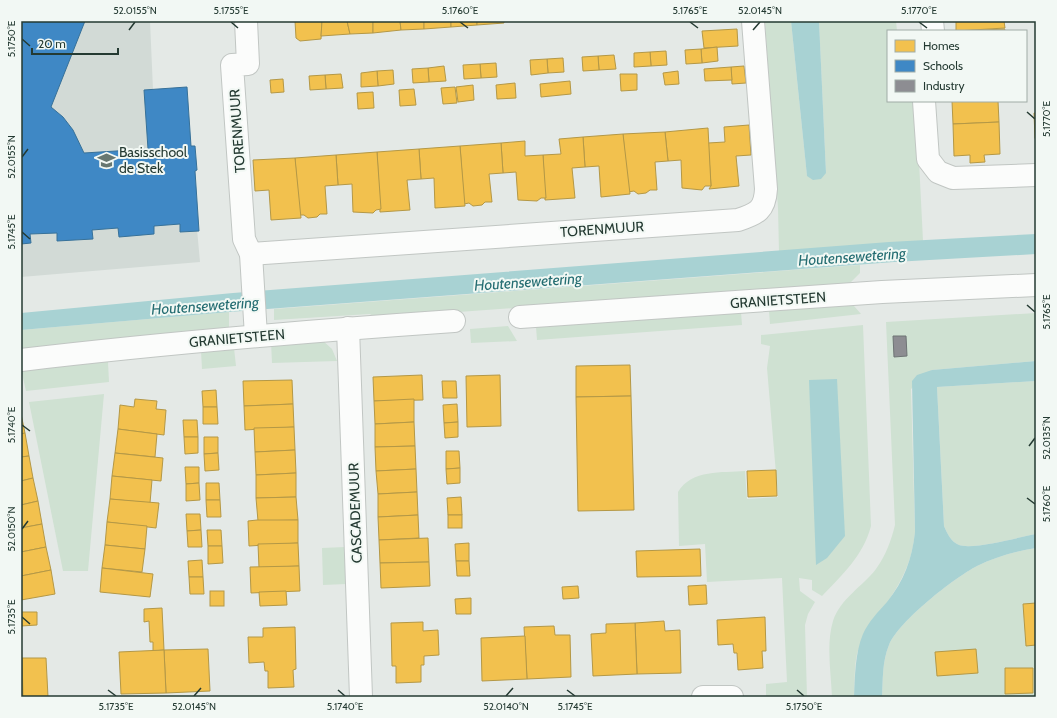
<svg xmlns="http://www.w3.org/2000/svg" width="1057" height="718" font-family="Cabin,sans-serif">
  <style>
    .built { fill: #d2dad6 }
    .green { fill: #cfe1d2 }
    .water { fill: #a8d2d3 }
    .homes { fill: #f2c14e; stroke: #b49846 }
    .schools { fill: #3f88c5; stroke: #377199 }
    .industry { fill: #8d8d92; stroke: #6e7475 }
    .lines { fill: none; stroke-linecap: round; stroke-linejoin: round }
    .minor-casing { stroke: #c1c6c3; stroke-width: 24 }
    .minor { stroke: #fbfcfb; stroke-width: 22 }
    .ticks { fill: none; stroke: #243a32; stroke-width: 1.5 }
    .labels { text-anchor: middle; stroke-width: 4; stroke-linejoin: round; paint-order: stroke }
    .street-label { font-size: 14px; fill: #243a32; stroke: #f2f8f4 }
    .poi-label { font-size: 14px; fill: #243a32; stroke: #f2f8f4; text-anchor: start }
    .water-label { font-size: 15px; font-style: italic; fill: #236c71; stroke: #f2f8f4 }
    .neatline { fill: none; stroke: #243a32; stroke-width: 1.5 }
    .ticks-label { font-size: 10px; text-anchor: middle; fill: #243a32 }
  </style>
  <rect width="100%" height="100%" fill="#e4e9e6"/>
  <polygon class="built" points="21,21 150,21 153,90 197,229 200,262 21,277"/>
  <g class="green">
    <polygon points="765,21 791,21 807,176 826,173 819,21 896,21 897,31 888,31 888,101 916,101 923,241 779,252 778,208"/>
    <polygon points="860,265 860,273 849,284 376,318 370,314 274,320 274,309"/>
    <polygon points="846,303 854,306 861,314 770,324 769,311"/>
    <polygon points="229,312 229,329 21,351 21,330"/>
    <polygon points="741,312 742,325 537,340 536,327"/>
    <path d="M1036 313V361L932 370 911 389 915 532C911 575 891 594 871 629 866 637 859 646 857 654 854 667 855 683 854 697H832C831 673 826 644 833 621 840 599 863 586 876 569 886 555 891 541 895 525L886 322Z"/>
    <path d="M863 325 871 526C863 556 843 574 822 596L812 590V580L799 578 800 591 815 602 808 614 805 625 807 697H766V684L787 682 782 578 707 582 705 544 679 546 678 492C692 469 722 473 745 471L747 499 778 497 767 368 770 346 761 344V335Z"/>
    <polygon points="508,326 517,341 471,343 470,329"/>
    <polygon points="322,340 332,349 337,361 272,363 271,342"/>
    <polygon points="234,348 236,366 202,369 201,351"/>
    <polygon points="108,362 109,382 26,391 21,369"/>
    <path d="M1036 381V534C1019 537 974 550 959 545 951 542 947 533 944 526L937 387Z"/>
    <polygon points="104,394 88,571 63,571 29,402"/>
    <polygon points="345,547 346,584 323,585 322,548"/>
    <path d="M1036 548V697H882C883 681 882 661 889 645 899 621 954 578 977 566 995 557 1016 551 1036 548Z"/>
  </g>
  <g class="water">
    <polygon points="791,21 819,21 826,173 821,179 813,180 807,176"/>
    <polygon points="1036,234 1036,254 894,262 229,312 21,330 21,313 233,293 889,242"/>
    <path d="M1036 361V381L937 387 944 526C947 533 951 542 959 545 974 550 1019 537 1036 534V548C1016 551 995 557 977 566 954 578 899 621 889 645 882 661 883 681 882 697H854C855 676 855 653 863 634 869 621 878 612 887 602 904 581 912 559 915 532L912 381 917 375 932 370Z"/>
    <polygon points="837,379 845,536 827,558 816,565 809,380"/>
  </g>
  <g class="homes">
    <polygon points="295,21 322,21 321,39 300,41 296,38"/>
    <polygon points="322,21 347,21 350,34 321,36"/>
    <polygon points="347,21 373,21 373,33 350,34"/>
    <polygon points="373,21 400,21 401,30 373,33"/>
    <polygon points="400,21 424,21 424,29 401,30"/>
    <polygon points="424,21 451,21 451,27 424,29"/>
    <polygon points="451,21 477,21 477,25 451,27"/>
    <polygon points="477,21 504,21 504,23 477,25"/>
    <polygon points="956,21 1004,21 1005,28 956,31"/>
    <polygon points="737,29 738,46 704,48 702,31"/>
    <polygon points="1005,29 1004,31 958,31"/>
    <polygon points="717,47 718,61 702,63 701,49"/>
    <polygon points="701,49 702,63 686,64 685,50"/>
    <polygon points="666,51 667,65 651,66 650,52"/>
    <polygon points="650,52 651,66 634,67 634,53"/>
    <polygon points="614,55 616,69 599,70 598,56"/>
    <polygon points="598,56 599,70 583,71 582,57"/>
    <polygon points="563,58 564,72 548,73 547,59"/>
    <polygon points="547,59 548,73 531,75 530,60"/>
    <polygon points="496,63 497,77 481,78 480,64"/>
    <polygon points="480,64 481,78 464,79 463,65"/>
    <polygon points="444,66 446,81 429,82 428,68"/>
    <polygon points="744,66 746,83 732,84 731,67"/>
    <polygon points="731,67 732,80 705,81 704,69"/>
    <polygon points="428,68 429,82 413,83 412,69"/>
    <polygon points="393,70 394,84 378,86 377,71"/>
    <polygon points="377,71 378,86 361,87 361,73"/>
    <polygon points="678,71 679,84 665,85 663,73"/>
    <polygon points="341,74 343,88 326,89 325,75"/>
    <polygon points="620,74 637,74 637,90 621,91"/>
    <polygon points="325,75 326,89 310,90 309,76"/>
    <polygon points="283,79 284,92 271,93 270,80"/>
    <polygon points="570,81 571,94 541,97 540,84"/>
    <polygon points="515,83 516,98 497,99 496,85"/>
    <polygon points="473,85 474,100 458,102 456,87"/>
    <polygon points="455,87 457,103 443,104 441,88"/>
    <polygon points="414,89 416,105 400,106 399,90"/>
    <polygon points="373,92 374,108 358,109 357,93"/>
    <polygon points="952,101 998,101 999,122 953,124"/>
    <polygon points="1034,113 1036,113 1036,140 1035,138"/>
    <polygon points="999,122 1000,154 984,155 985,162 970,163 970,155 954,156 953,124"/>
    <polygon points="749,125 751,155 736,156 739,186 709,189 711,186 708,143 725,142 724,127"/>
    <polygon points="708,128 711,186 705,186 702,190 682,188 681,160 668,161 665,132"/>
    <polygon points="665,132 668,161 655,162 657,190 650,190 646,193 638,194 634,191 628,192 623,134"/>
    <polygon points="623,134 630,194 601,197 599,166 585,167 583,137"/>
    <polygon points="583,137 585,167 572,168 575,198 545,200 543,155 561,154 559,139"/>
    <polygon points="525,141 525,156 543,155 546,198 541,198 537,201 518,200 516,172 503,173 501,143"/>
    <polygon points="501,143 503,173 489,174 492,202 485,202 482,205 473,206 469,203 464,204 460,146"/>
    <polygon points="460,146 465,206 435,208 434,178 421,179 419,149"/>
    <polygon points="419,149 421,179 407,180 410,210 380,212 377,152"/>
    <polygon points="377,152 381,209 376,210 373,213 353,212 352,184 338,185 336,155"/>
    <polygon points="336,155 338,185 325,186 327,214 320,214 317,217 308,218 304,215 299,215 295,158"/>
    <polygon points="295,158 301,218 271,220 269,190 255,191 253,160"/>
    <polygon points="630,365 631,396 576,397 576,366"/>
    <polygon points="422,375 423,400 374,401 373,377"/>
    <polygon points="500,375 501,426 467,427 466,376"/>
    <polygon points="292,380 293,404 244,406 243,381"/>
    <polygon points="442,381 456,381 457,398 443,398"/>
    <polygon points="216,390 217,407 203,407 202,391"/>
    <polygon points="631,396 634,510 578,511 576,397"/>
    <polygon points="135,399 157,401 156,409 166,410 164,435 118,429 120,405 134,407"/>
    <polygon points="414,399 414,422 375,424 374,401"/>
    <polygon points="293,404 294,427 245,430 244,406"/>
    <polygon points="457,404 458,422 444,423 443,405"/>
    <polygon points="203,407 217,407 218,424 203,424"/>
    <polygon points="21,414 25,433 21,434"/>
    <polygon points="183,420 197,420 198,437 184,437"/>
    <polygon points="414,422 415,446 375,447 375,424"/>
    <polygon points="458,422 458,437 445,438 444,423"/>
    <polygon points="294,427 295,450 255,452 254,428"/>
    <polygon points="118,429 157,434 155,457 115,453"/>
    <polygon points="25,433 29,456 21,457 21,434"/>
    <polygon points="184,437 198,437 198,453 185,454"/>
    <polygon points="204,437 218,437 218,453 204,454"/>
    <polygon points="415,446 416,469 376,471 375,447"/>
    <polygon points="295,450 296,473 256,475 255,452"/>
    <polygon points="446,451 459,451 460,468 446,469"/>
    <polygon points="115,453 163,458 161,481 112,476"/>
    <polygon points="218,453 219,470 205,471 204,454"/>
    <polygon points="29,456 33,478 21,481 21,457"/>
    <polygon points="185,467 199,467 199,483 186,484"/>
    <polygon points="460,468 460,483 447,484 446,469"/>
    <polygon points="416,469 417,492 378,494 376,471"/>
    <polygon points="776,470 777,496 748,497 747,471"/>
    <polygon points="296,473 296,497 256,498 256,475"/>
    <polygon points="112,476 152,480 150,503 110,499"/>
    <polygon points="33,478 38,501 21,505 21,481"/>
    <polygon points="199,483 200,500 186,501 186,484"/>
    <polygon points="206,483 219,483 220,500 206,500"/>
    <polygon points="417,492 418,515 378,517 378,494"/>
    <polygon points="296,497 298,520 258,521 256,498"/>
    <polygon points="461,497 462,515 448,515 447,498"/>
    <polygon points="110,499 159,503 156,528 107,522"/>
    <polygon points="206,500 220,500 221,517 207,517"/>
    <polygon points="38,501 42,524 21,528 21,505"/>
    <polygon points="186,514 200,514 201,530 187,531"/>
    <polygon points="418,515 419,538 379,540 378,517"/>
    <rect x="448" y="515" width="14" height="13"/>
    <polygon points="257,520 298,520 298,543 249,546 248,521"/>
    <polygon points="107,522 147,526 145,549 105,545"/>
    <polygon points="42,524 46,547 21,552 21,528"/>
    <polygon points="201,530 202,547 188,547 187,531"/>
    <polygon points="207,530 221,530 222,546 208,546"/>
    <polygon points="428,538 429,562 380,563 379,540"/>
    <polygon points="298,543 299,566 259,568 258,544"/>
    <polygon points="469,543 469,561 456,561 455,544"/>
    <polygon points="105,545 145,549 142,572 102,568"/>
    <polygon points="208,546 222,546 223,563 208,564"/>
    <polygon points="46,547 51,570 21,576 21,552"/>
    <polygon points="700,549 701,576 637,577 636,551"/>
    <polygon points="202,560 203,577 189,577 188,561"/>
    <polygon points="456,561 469,561 470,576 457,576"/>
    <polygon points="429,562 430,586 381,588 380,563"/>
    <polygon points="299,566 300,591 251,593 250,567"/>
    <polygon points="102,568 153,574 150,597 100,592"/>
    <polygon points="51,570 55,594 21,600 21,576"/>
    <polygon points="189,577 203,577 204,594 190,594"/>
    <polygon points="706,585 707,604 689,605 688,586"/>
    <polygon points="578,586 579,598 563,599 562,587"/>
    <rect x="210" y="591" width="14" height="15"/>
    <polygon points="286,591 287,605 260,606 259,592"/>
    <polygon points="471,598 471,614 456,614 455,599"/>
    <polygon points="1036,603 1036,645 1026,646 1023,604"/>
    <polygon points="162,608 164,650 153,651 153,642 150,642 149,621 144,622 144,609"/>
    <polygon points="21,612 37,612 37,625 21,626"/>
    <polygon points="765,617 766,651 762,651 763,668 738,670 737,653 734,653 733,644 718,645 717,620"/>
    <polygon points="664,621 665,631 680,630 681,673 637,674 635,623"/>
    <polygon points="423,622 423,631 438,630 439,655 424,656 424,665 421,665 421,682 396,683 396,666 392,666 391,623"/>
    <polygon points="635,623 637,674 593,676 591,634 606,633 606,624"/>
    <polygon points="554,626 555,635 570,635 571,677 527,679 524,627"/>
    <polygon points="295,627 296,669 293,670 294,687 268,688 268,671 265,671 264,662 249,663 248,637 263,637 263,628"/>
    <polygon points="525,636 527,679 482,681 481,638"/>
    <polygon points="208,649 210,691 166,693 164,650"/>
    <polygon points="976,649 978,673 937,676 935,652"/>
    <polygon points="164,650 166,693 121,694 119,652"/>
    <polygon points="21,658 22,658 23,697 21,697"/>
    <polygon points="22,658 46,658 48,697 23,697"/>
    <polygon points="1005,668 1033,668 1033,693 1005,694"/>
  </g>
  <polygon class="schools" points="21,21 85,21 51,107 63,117 73,130 84,153 148,149 144,90 187,87 191,146 195,146 197,170 195,171 199,231 180,232 180,224 154,226 154,234 119,237 118,228 92,230 93,239 57,241 57,233 30,234 31,243 21,244"/>
  <polygon class="industry" points="893,336 906,336 907,356 894,357"/>
  <g class="lines">
    <defs>
      <g id="minor">
        <polyline points="246,21 248,64 232,65 244,239 251,254 256,336"/>
        <polyline points="932,21 933,31"/>
        <polyline points="924,101 928,159 938,172 953,178 1036,175"/>
        <path d="M251 254 738 220C757 214 765 210 766 189L753 21"/>
        <polyline points="520,317 882,292 1036,285"/>
        <polyline points="348,328 361,697"/>
        <path d="M21 360C165 343 309 331 454 321"/>
        <polyline points="703,697 732,697"/>
      </g>
    </defs>
    <use href="#minor" class="minor-casing"/>
    <use href="#minor" class="minor"/>
  </g>
  <path class="ticks" d="M231 22 238 28M460 22 468 28M690 22 698 28M919 22 927 28M129 30 135 22M753 30 760 22M22 39 30 46M1027 112 1035 119M22 157 28 149M22 232 30 239M1027 305 1035 312M22 425 30 431M1029 446 1035 438M1027 498 1035 504M22 529 28 521M22 617 30 624M108 690 116 696M338 690 345 696M567 690 575 696M797 690 804 696M194 696 201 688M506 696 513 688"/>
  <defs>
    <symbol id="school-bare" viewBox="-9 -9 18 18"><path d="M0-5L7-2L0 1L-7-2ZM-4 1L0 2.5L4 1V4Q0 6-4 4Z" fill="#677771" stroke="#f2f8f4" stroke-width="2.5" paint-order="stroke"/></symbol>
  </defs>
  <g fill-rule="evenodd">
    <use href="#school-bare" x="94" y="148" width="25" height="25"/>
  </g>
  <g class="labels">
    <g class="street-label">
      <text transform="translate(237 131) rotate(-94)" y="5">TORENMUUR</text>
      <text transform="translate(602 229) rotate(-4)" y="5">TORENMUUR</text>
      <text transform="translate(778 300) rotate(-4)" y="5">GRANIETSTEEN</text>
      <text transform="translate(237 338) rotate(-5)" y="5">GRANIETSTEEN</text>
      <text transform="translate(355 513) rotate(-92)" y="5">CASCADEMUUR</text>
    </g>
    <g class="poi-label">
      <text x="119" y="157">Basisschool<tspan x="119" dy="16">de Stek</tspan></text>
    </g>
    <g class="water-label">
      <text transform="translate(852 257) rotate(-4)" y="5">Houtensewetering</text>
      <text transform="translate(528 282) rotate(-4)" y="5">Houtensewetering</text>
      <text transform="translate(205 306) rotate(-4)" y="5">Houtensewetering</text>
    </g>
  </g>
  <rect width="1057" height="718" fill="none" stroke="#f2f8f4" stroke-width="44"/>
  <rect x="887" y="30" width="140" height="72" fill="#f2f8f4" stroke="#a0aca6"/>
  <rect x="895" y="40" width="20" height="12" fill="#f2c14e" stroke="#a0aca6"/>
  <text x="923" y="50" font-size="12" fill="#243a32">Homes</text>
  <rect x="895" y="60" width="20" height="12" fill="#3f88c5" stroke="#a0aca6"/>
  <text x="923" y="70" font-size="12" fill="#243a32">Schools</text>
  <rect x="895" y="80" width="20" height="12" fill="#8d8d92" stroke="#a0aca6"/>
  <text x="923" y="90" font-size="12" fill="#243a32">Industry</text>
  <path d="M32 48v6h86v-6" fill="none" stroke="#243a32" stroke-width="2"/>
  <text x="38" y="48" font-size="12" fill="#243a32" stroke="#f2f8f4" stroke-width="3" paint-order="stroke">20 m</text>
  <rect x="22" y="22" width="1013" height="674" class="neatline"/>
  <g class="ticks-label">
    <text x="135" y="14">52.0155°N</text>
    <text x="231" y="14">5.1755°E</text>
    <text x="460" y="14">5.1760°E</text>
    <text x="690" y="14">5.1765°E</text>
    <text x="760" y="14">52.0145°N</text>
    <text x="919" y="14">5.1770°E</text>
    <text transform="translate(11 39) rotate(-90)" y="4">5.1750°E</text>
    <text transform="translate(1046 119) rotate(-90)" y="4">5.1770°E</text>
    <text transform="translate(11 157) rotate(-90)" y="4">52.0155°N</text>
    <text transform="translate(11 232) rotate(-90)" y="4">5.1745°E</text>
    <text transform="translate(1046 312) rotate(-90)" y="4">5.1765°E</text>
    <text transform="translate(11 425) rotate(-90)" y="4">5.1740°E</text>
    <text transform="translate(1046 438) rotate(-90)" y="4">52.0135°N</text>
    <text transform="translate(1046 504) rotate(-90)" y="4">5.1760°E</text>
    <text transform="translate(11 529) rotate(-90)" y="4">52.0150°N</text>
    <text transform="translate(11 617) rotate(-90)" y="4">5.1735°E</text>
    <text x="116" y="710">5.1735°E</text>
    <text x="194" y="710">52.0145°N</text>
    <text x="345" y="710">5.1740°E</text>
    <text x="506" y="710">52.0140°N</text>
    <text x="575" y="710">5.1745°E</text>
    <text x="804" y="710">5.1750°E</text>
  </g>
</svg>
